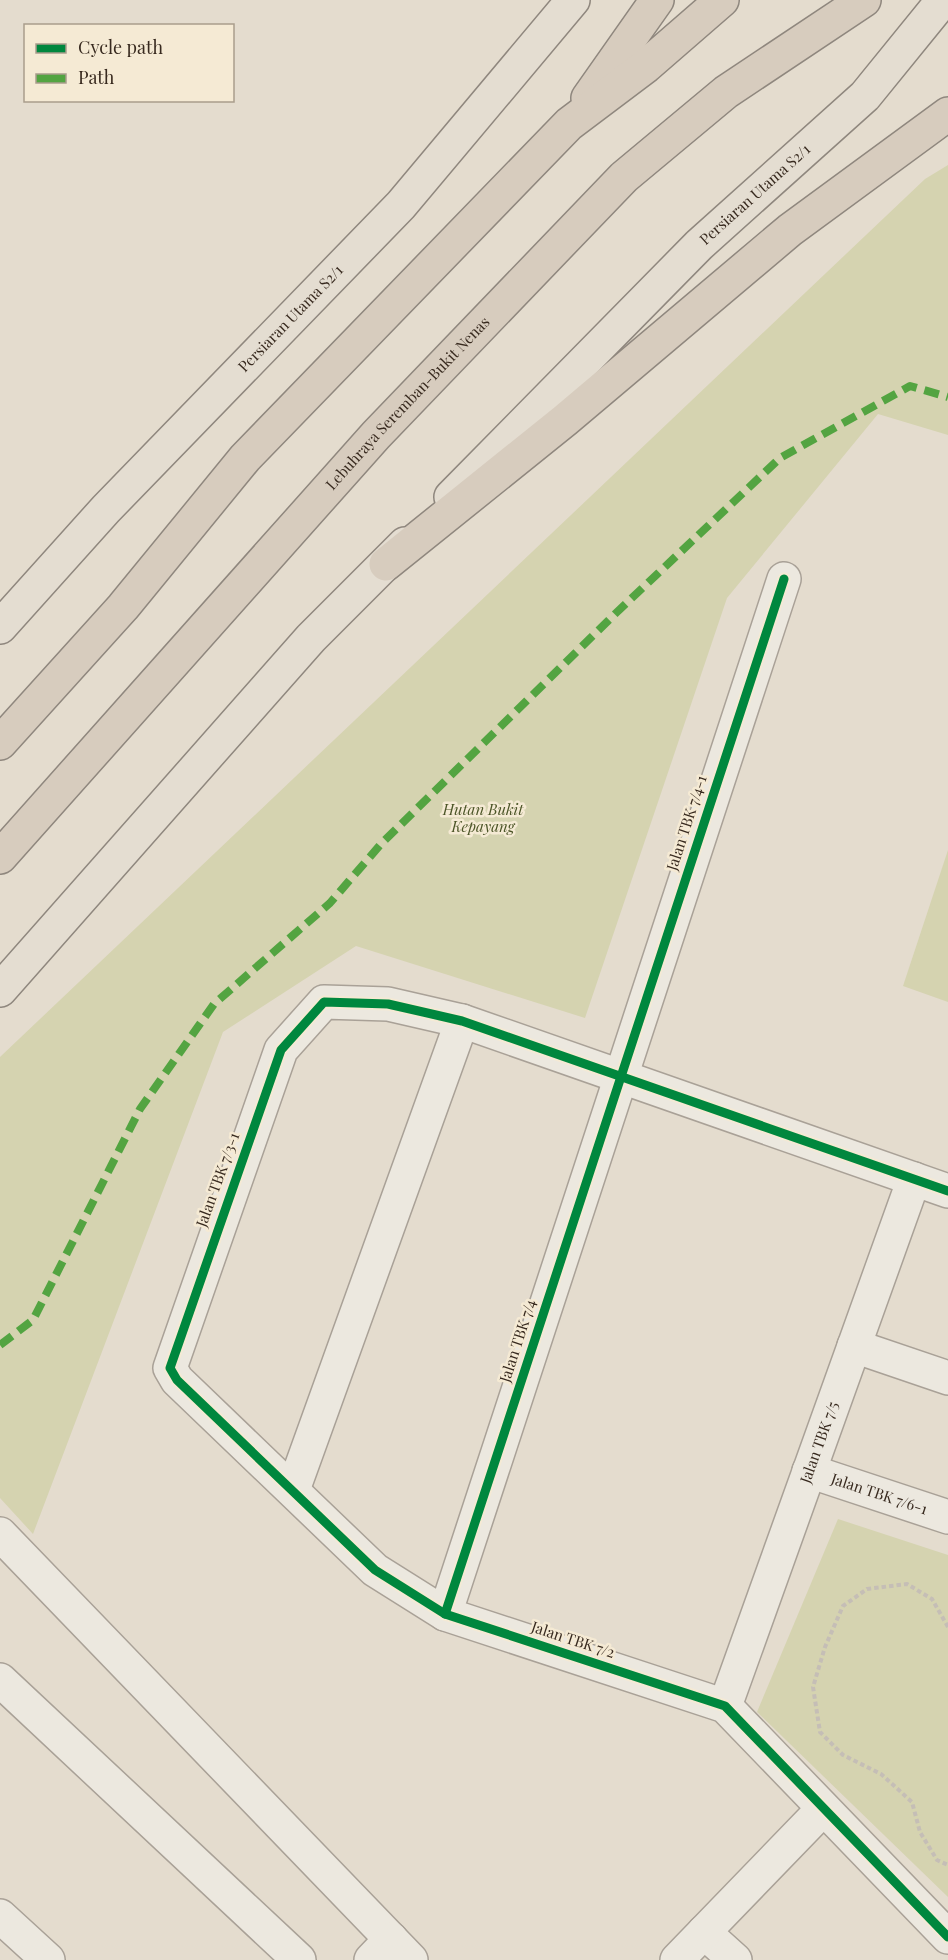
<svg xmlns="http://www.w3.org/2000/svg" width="948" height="1960" font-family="'Playfair Display',serif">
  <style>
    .green { fill: #d5d3b0 }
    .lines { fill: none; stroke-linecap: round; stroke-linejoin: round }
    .minor-casing { stroke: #a9a197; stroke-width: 36 }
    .major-casing { stroke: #8f877e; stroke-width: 36 }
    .highway-casing { stroke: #8f877e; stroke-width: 36 }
    .path { stroke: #c5beb6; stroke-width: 4; stroke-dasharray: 4.5 3; stroke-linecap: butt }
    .minor { stroke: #ece8df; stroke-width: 33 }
    .major { stroke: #e4ddd1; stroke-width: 33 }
    .highway { stroke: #d7ccbe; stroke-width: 33 }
    .quiet { stroke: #53a441; stroke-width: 8; stroke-dasharray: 15 8; stroke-linecap: butt }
    .cycleway-casing { stroke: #f5ead4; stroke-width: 13 }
    .cycleway { stroke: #00873e; stroke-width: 9 }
    .labels { text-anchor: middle; stroke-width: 5; stroke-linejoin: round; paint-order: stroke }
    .street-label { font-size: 15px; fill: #382a1f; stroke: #f5ead4 }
    .park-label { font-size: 15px; font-style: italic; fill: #4b5426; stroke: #f5ead4 }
  </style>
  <rect width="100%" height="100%" fill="#e4dcce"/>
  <g class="green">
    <polygon points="948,165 948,435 878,414 727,598 585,1018 356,946 223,1032 33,1534 0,1498 0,1057 925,179"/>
    <polygon points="948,850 948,1002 903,986"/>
    <polygon points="838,1519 948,1555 948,1897 757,1712"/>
  </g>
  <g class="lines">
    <defs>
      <g id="minor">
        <polyline points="948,1191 462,1021 388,1004 324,1002 281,1050 170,1368 177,1380 375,1570 445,1614 725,1706 948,1937"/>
        <polyline points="854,1346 948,1378"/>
        <path id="s1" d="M809 1471 948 1517"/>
        <polyline points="293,1490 462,1021"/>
        <polyline points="0,1534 411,1960"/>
        <polyline points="445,1614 784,579"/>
        <polyline points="0,1680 299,1960"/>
        <path id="s2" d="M725 1706 914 1179"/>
        <polyline points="0,1916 48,1960"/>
        <polyline points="704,1932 735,1960"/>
        <polyline points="371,1960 391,1939"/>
        <polyline points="677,1960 823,1809"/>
      </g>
      <g id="major">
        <path id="s3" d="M451 497 699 245 865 96 943 0"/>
        <path id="s4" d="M0 627 106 509 401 205 573 0"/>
        <polyline points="0,990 311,638 405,544"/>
      </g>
      <g id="highway">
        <polyline points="588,98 657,0"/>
        <polyline points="386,564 565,420 790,230 948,114"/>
        <polyline points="0,743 123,607 245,458 569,124 646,66 722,0"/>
        <path id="s5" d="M0 857 376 435 624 177 726 92 864 0"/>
      </g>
    </defs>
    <use href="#minor" class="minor-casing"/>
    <use href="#major" class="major-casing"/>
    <use href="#highway" class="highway-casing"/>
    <polyline class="path" points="948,1627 932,1599 907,1584 867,1589 843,1606 825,1647 813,1687 820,1732 843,1755 881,1774 912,1802 920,1832 937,1860 948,1865"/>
    <use href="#minor" class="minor"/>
    <use href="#major" class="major"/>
    <use href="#highway" class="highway"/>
    <polyline class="quiet" points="0,1345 33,1320 140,1109 214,1004 330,903 381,844 616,613 780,458 910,386 948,397"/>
    <defs>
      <g id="cycleway">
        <polyline points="948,1191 462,1021 388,1004 324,1002 281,1050 170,1368 177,1380 375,1570 445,1614 725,1706 948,1937"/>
        <polyline points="445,1614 784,579"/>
      </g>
    </defs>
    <use href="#cycleway" class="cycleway-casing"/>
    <use href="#cycleway" class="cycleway"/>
  </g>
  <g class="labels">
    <g class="street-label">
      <text dy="5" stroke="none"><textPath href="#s3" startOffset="429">Persiaran Utama S2/1</textPath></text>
      <text dy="5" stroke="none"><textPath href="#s4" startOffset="424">Persiaran Utama S2/1</textPath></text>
      <text dy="5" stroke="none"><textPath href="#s5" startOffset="610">Lebuhraya Seremban-Bukit Nenas</textPath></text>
      <text transform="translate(687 823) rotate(-72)" y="5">Jalan TBK 7/4-1</text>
      <text transform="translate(218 1180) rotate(-70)" y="5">Jalan TBK 7/3-1</text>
      <text transform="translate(518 1341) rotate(-72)" y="5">Jalan TBK 7/4</text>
      <text dy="5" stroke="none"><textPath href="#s2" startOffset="280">Jalan TBK 7/5</textPath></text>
      <text dy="5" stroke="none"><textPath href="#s1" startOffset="74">Jalan TBK 7/6-1</textPath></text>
      <text transform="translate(573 1640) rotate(18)" y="5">Jalan TBK 7/2</text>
    </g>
    <g class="park-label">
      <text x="483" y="815">Hutan Bukit<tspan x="483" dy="17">Kepayang</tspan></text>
    </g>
  </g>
  <rect x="24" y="24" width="210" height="78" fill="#f5ead4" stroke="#a99d8c" stroke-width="1.5"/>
  <rect x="36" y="44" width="30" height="9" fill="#00873e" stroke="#a99d8c" stroke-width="1.5"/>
  <text x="78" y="54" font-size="18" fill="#382a1f">Cycle path</text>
  <rect x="36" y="74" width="30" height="9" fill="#53a441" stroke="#a99d8c" stroke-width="1.5"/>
  <text x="78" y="84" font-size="18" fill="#382a1f">Path</text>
</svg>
